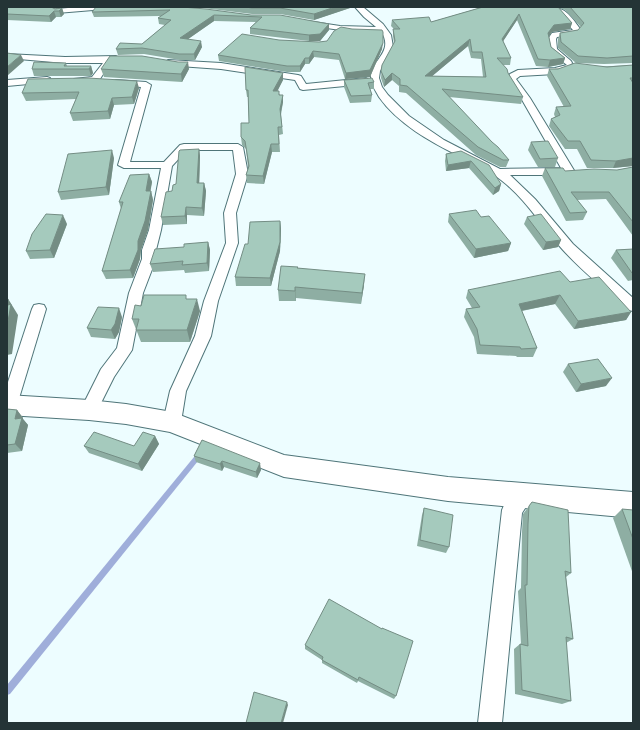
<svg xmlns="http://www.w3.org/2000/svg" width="640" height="730" font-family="Figtree,sans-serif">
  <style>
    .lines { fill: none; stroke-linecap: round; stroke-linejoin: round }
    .stream { fill: #9faeda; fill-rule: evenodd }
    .street-casing { stroke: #4f7579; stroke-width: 2 }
    .secondary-casing { stroke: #4f7579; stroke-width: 2 }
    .street { fill: #fff; fill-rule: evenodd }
    .secondary { fill: #fff; fill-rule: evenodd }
    .wall { fill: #8eaea3; fill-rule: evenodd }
    .shaded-wall { fill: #748d84 }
    .building { fill: #a5cabd; stroke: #748d84; fill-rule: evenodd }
  </style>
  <rect width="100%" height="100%" fill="#edfdff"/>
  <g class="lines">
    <polygon class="stream" points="196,456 198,457 199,459 198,461 10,694 7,695 7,685 194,457"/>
    <defs>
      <g id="street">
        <polygon points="79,7 109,7 105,9 57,13 53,11 57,9"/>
        <path d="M355 7H363L383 24 391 35 393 47 380 71 379 78 382 87 388 95 409 116 444 140 500 169 561 168 521 98 507 79 510 74 518 70 555 68 567 65 550 52 548 39 552 33 573 30 558 13 550 7C566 7 572 18 581 30L576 35 557 37 556 39 557 49 571 61 572 63 571 65 574 67 573 69 555 74 520 76 516 79 530 98 575 172 569 175H510L535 199 573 244 633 298V311L628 310C606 290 583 272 563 250 542 227 526 199 501 180 489 170 473 163 459 156 431 142 398 124 379 97 376 91 371 85 371 78 370 60 395 53 381 31L340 30 307 25 303 23 307 21 340 26 376 27 364 17Z"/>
        <polygon points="7,54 65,57 116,56 120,59 119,61 111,62 98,82 77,84 73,81 74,79 92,77 103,63 65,63 7,58"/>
        <polygon points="168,60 221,63 298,75 301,76 306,84 366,78 370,81 366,84 303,90 300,89 295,80 221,69 165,65 164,63"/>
        <polygon points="47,77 50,78 51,80 50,82 7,86 7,80"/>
        <polygon points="116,80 146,82 151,85 130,162 164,162 180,145 184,144 238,144 243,147 248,174 236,213 238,243 218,301 211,336 186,391 181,422 178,427 172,429 166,427 163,422 170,391 195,336 204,301 226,243 224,213 236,174 233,150 187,150 172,166 161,230 156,250 156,259 143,293 132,350 114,377 95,415 89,417 83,415 80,410 83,405 101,369 117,348 129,293 142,259 142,250 149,230 161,168 124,168 118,165 141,87 113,85 111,83 113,81"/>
        <polygon points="39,304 44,305 46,309 17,405 15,410 7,411 7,385 32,309 34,305"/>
        <path d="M523 487 530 490 533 496 522 513 502 723H478L502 510C506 500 513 491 523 487Z"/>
      </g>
      <polygon id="secondary" points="7,395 89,400 126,404 172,412 284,455 448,477 633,492 633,518 448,501 284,477 170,432 126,424 89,420 7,415"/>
    </defs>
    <use href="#street" class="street-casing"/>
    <use href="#secondary" class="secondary-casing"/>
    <use href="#street" class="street"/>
    <use href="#secondary" class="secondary"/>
  </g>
  <g class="wall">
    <polygon points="7,7 63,7 56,8 55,9 62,8 64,14 61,17 56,17 51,22 7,20"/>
    <polygon points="182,7 251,15 329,30 320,41 309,41 250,34 250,28 256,22 214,21 188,39 202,47 195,60 180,60 144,54 118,55 116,49 142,44 165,25 159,24 158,18 161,16 94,17 92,12"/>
    <polygon points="195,7 350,7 350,8 314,20 280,14 252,14"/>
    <path d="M476 7H633V63L604 64 576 63 558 48V39L560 33 578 30 581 27 565 10 559 8 572 23 570 29 552 32 549 36 551 47 565 58 563 64 548 67 536 66 517 20 503 41 511 58 510 65H503L523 97 521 104 449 97 509 160 506 167H500L476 155 406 93 399 92V86L392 80 384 87 381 78 382 65 394 43 393 36V29H394L391 26 392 20 431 22 479 8ZM468 46 471 58 481 59 483 77 432 76Z"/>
    <polygon points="279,40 382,49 370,77 345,79 339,60 314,57 309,64 305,64 300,72 287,72 219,61 218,55"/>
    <polygon points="66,63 67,66 91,66 93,73 91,76 34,76 32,69"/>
    <polygon points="633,65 633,166 613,168 587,168 577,149 565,149 549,126 551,119 555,117 554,114 556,107 564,107 547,76 549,69"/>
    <polygon points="101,69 189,69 182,82 104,77"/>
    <polygon points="283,73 283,80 277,91 280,95 283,95 283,102 281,115 283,134 279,135 280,152 272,152 264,184 247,183 246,175 248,167 246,149 242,145 241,137 249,123 248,97 247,97 246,90"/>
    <polygon points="344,80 374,82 374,89 370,89 372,95 371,102 350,103 344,87"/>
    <polygon points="139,88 134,104 114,105 110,119 73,121 70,113 76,99 26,101 22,93"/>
    <polygon points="531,142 558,158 555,167 538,167 528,150"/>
    <polygon points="199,149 200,156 199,183 204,183 206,191 204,216 187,215 187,224 163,225 161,217 172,191 176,184"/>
    <polygon points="461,151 501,184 499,191 493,195 469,168 446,171 445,161 446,154"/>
    <polygon points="114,158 109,195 61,200 58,192"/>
    <polygon points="633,167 633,236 606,199 577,200 587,212 583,220 566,221 542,176 545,168 565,171 617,170"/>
    <polygon points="149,174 152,182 150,191 151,191 153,200 148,230 141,250 140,259 133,278 106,279 102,271 121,209 119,202"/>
    <polygon points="449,214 481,217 511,243 508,251 474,258 448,222"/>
    <polygon points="527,217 561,240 558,247 543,250 524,224"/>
    <polygon points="280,221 281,229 280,251 271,286 236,286 235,277"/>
    <polygon points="67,224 54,258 30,259 26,251"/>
    <polygon points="208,242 210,250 209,271 185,273 184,270 153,272 150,264 184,247"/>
    <polygon points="633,249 633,280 628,281 611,258 616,250"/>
    <polygon points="298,268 364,285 361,304 296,298 296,301 279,301 278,290"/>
    <polygon points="570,282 631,312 626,320 574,329 555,304 522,311 537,348 533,357 517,357 516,356 477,354 474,337 464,317 466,309 472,308 466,298 468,290"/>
    <polygon points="187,299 200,311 190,342 141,342 132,319 141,306"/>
    <polygon points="122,317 119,332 115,339 91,337 87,328"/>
    <polygon points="568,364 606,386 576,392 563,372"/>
    <polygon points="7,409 17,410 23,418 23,419 28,425 22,451 7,453"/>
    <polygon points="155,436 159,444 142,471 89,453 84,446 134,446"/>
    <polygon points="202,440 261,470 257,478 224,467 222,471 196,462 194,456"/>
    <polygon points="532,502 571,573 566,577 573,639 566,643 571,701 562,704 515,694 514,649 520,644 521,644 518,591 521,588 522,532 523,514"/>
    <polygon points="424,508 449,547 446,553 417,546 422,515"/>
    <polygon points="622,509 633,510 633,574 613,518"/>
    <polygon points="305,645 396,696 394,699 358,681 357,683 322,663 322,660 305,649"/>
  </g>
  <g class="shaded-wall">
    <polygon points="50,7 63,7 56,8 52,10"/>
    <polygon points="335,7 350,7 350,8 314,20 314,14"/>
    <polygon points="62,8 64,14 61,17 59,11"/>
    <polygon points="54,11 56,17 51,22 49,16"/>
    <polygon points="519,14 517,20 500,46 502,39"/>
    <polygon points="214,15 214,21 181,44 180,38"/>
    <polygon points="572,23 570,29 552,32 547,39 548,33 554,25"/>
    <polygon points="329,24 329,30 320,41 309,41 309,35"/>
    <polygon points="470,39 468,46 424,83 425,76"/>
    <polygon points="201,41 202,47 195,60 194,54"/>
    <polygon points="383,43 382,49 370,77 345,79 346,73"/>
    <polygon points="313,51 314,57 309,64 309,58"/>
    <polygon points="21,55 24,61 7,76 7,67"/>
    <polygon points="305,58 305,64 300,72 300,66"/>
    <polygon points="565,58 563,64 548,67 550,60"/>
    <polygon points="188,62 189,69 182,82 181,74"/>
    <polygon points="91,66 93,73 91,76 89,69"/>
    <polygon points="283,73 283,80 274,98 273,91"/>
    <polygon points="392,73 392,80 384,87 385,80"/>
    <polygon points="137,81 139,88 134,104 132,97"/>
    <polygon points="283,95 283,102 280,116 280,109"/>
    <polygon points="112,98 114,105 110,119 108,111"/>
    <polygon points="271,144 272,152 264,184 263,176"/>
    <polygon points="199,149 200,156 199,191 197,183"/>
    <polygon points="112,150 114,158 109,195 106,187"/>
    <polygon points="633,158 633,166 613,168 616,161"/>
    <polygon points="471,161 469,168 446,171 448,165"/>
    <polygon points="149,174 152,182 149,200 146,191"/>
    <polygon points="204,183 206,191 204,216 202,208"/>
    <polygon points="501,184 499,191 493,195 495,188"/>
    <polygon points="151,191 153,200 148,230 141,250 140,259 133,278 130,270"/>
    <polygon points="186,207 187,215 187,224 185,216"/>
    <polygon points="63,215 67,224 54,258 50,250"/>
    <polygon points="280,221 281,229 280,251 271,286 270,278"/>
    <polygon points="561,240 558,247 543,250 546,242"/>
    <polygon points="208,242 210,250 209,271 207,263"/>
    <polygon points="511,243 508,251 474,258 476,249"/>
    <polygon points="365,274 364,285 361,304 362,293"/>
    <polygon points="295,287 296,298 296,301 295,291"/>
    <polygon points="560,295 555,304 515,312 519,304"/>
    <polygon points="7,297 18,315 12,354 7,355"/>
    <polygon points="197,299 200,311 190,342 187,330"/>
    <polygon points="119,308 122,317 119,332 115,339 111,330"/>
    <polygon points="631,312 626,320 574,329 578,321"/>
    <polygon points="612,378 606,386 576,392 581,384"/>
    <polygon points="17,410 23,418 23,419 28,425 22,451 15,444 15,419"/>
    <polygon points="155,436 159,444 142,471 138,464"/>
    <polygon points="222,461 224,467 222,471 220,464"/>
    <polygon points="260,463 261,470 257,478 256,472"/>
    <polygon points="287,702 288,705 283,723 281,723"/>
  </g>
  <g class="building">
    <polygon points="7,7 51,7 55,9 62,8 59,11 54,11 49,16 7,14"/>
    <polygon points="96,7 182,7 206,9 251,15 280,15 329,24 320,34 309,35 250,28 262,17 214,15 180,38 201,41 194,54 179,54 142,48 116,49 120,43 142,44 171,20 158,18 170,10 92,12"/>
    <polygon points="245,7 335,7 314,14 280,8 252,8"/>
    <path d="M483 7H558L572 23 554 25 548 33 551 47 565 58 550 60 538 59 519 14 502 39 511 58H497L507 69 508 73 523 97 442 89 492 142 498 147 509 160H503L478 147 407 86 400 85V79L392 73 385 80 381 71 382 65 395 41 393 29H400L392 20 429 17 431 22ZM470 39 472 52H482L486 77 425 76Z"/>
    <polygon points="570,7 633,7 633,56 607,58 578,56 561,42 560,33 578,30 584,23"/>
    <polygon points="341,27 352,29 382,30 383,32 383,43 370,70 346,73 339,54 313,51 309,58 305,58 300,66 287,66 218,55 242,34 279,40 319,42 327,41 334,31"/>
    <polygon points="7,53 21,55 7,67"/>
    <polygon points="110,56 142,56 178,62 188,62 181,74 101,69"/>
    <polygon points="34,62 66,63 64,66 91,66 89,69 32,69"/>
    <polygon points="575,63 607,67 633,65 633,78 630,78 633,83 633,158 616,161 591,160 580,141 568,141 551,119 560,115 556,107 571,106 549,69 558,69"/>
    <polygon points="245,67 283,73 273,91 279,91 279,95 283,95 280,109 282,127 278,127 279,144 271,144 263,176 246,175 249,166 245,141 241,137 241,123 249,123 248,90 246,90"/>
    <polygon points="88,78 137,81 132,97 112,98 108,111 70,113 79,92 22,93 28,79"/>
    <polygon points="372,78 374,82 368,83 372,95 351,96 344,80"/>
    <polygon points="548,141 558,158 540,159 531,142"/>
    <polygon points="199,149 197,183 204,183 202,208 186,207 185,216 161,217 166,192 172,191 173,185 176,184 179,151 180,150"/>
    <polygon points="112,150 106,187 58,192 68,154"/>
    <polygon points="461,151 489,165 501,184 495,188 471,161 448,165 446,154"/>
    <polygon points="633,167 633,222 609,192 571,192 587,212 570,213 545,168 563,168 565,171 594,169 617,170"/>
    <polygon points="149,174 146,191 151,191 145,221 138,241 138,250 130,270 102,271 123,202 119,202 130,175"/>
    <polygon points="476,210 481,217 489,216 511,243 476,249 449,214"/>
    <polygon points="46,214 63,215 50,250 26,251 32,234"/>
    <polygon points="541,214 561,240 546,242 527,217"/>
    <polygon points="280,221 280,242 270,278 235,277 245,244 248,244 250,222"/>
    <polygon points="208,242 207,263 182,265 183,261 150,264 155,249 184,247 184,244"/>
    <polygon points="633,249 633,273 632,273 616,250"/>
    <polygon points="281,266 298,267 297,268 365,274 362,293 295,287 295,291 278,290"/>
    <polygon points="560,271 570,282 599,277 631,312 578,321 560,295 519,304 537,348 521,349 520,347 480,345 477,329 466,309 480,307 468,290"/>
    <polygon points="144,295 186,295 186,299 197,299 187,330 136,330 139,319 132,319 135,305 141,306"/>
    <polygon points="7,299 8,299 8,305 11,304 7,327"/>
    <polygon points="98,307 119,308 115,324 111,330 87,328"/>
    <polygon points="598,359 612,378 581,384 568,364"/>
    <polygon points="7,409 17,410 15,419 22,418 15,444 7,445"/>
    <polygon points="94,432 134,446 143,432 155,436 138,464 84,446"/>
    <polygon points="202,440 260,463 256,472 222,461 220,464 194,456"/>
    <polygon points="532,502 568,510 571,573 565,571 573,639 566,637 571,701 522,690 520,644 528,646 525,585 527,585 528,524 529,506"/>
    <polygon points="424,508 453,515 449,547 420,540"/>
    <polygon points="622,509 633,510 633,539"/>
    <polygon points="329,599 382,629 382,628 413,641 396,696 359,677 358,680 322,660 323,657 305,645"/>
    <polygon points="254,692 287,702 281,723 246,723"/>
  </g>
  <rect width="640" height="730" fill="none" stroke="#243436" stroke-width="16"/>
</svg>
